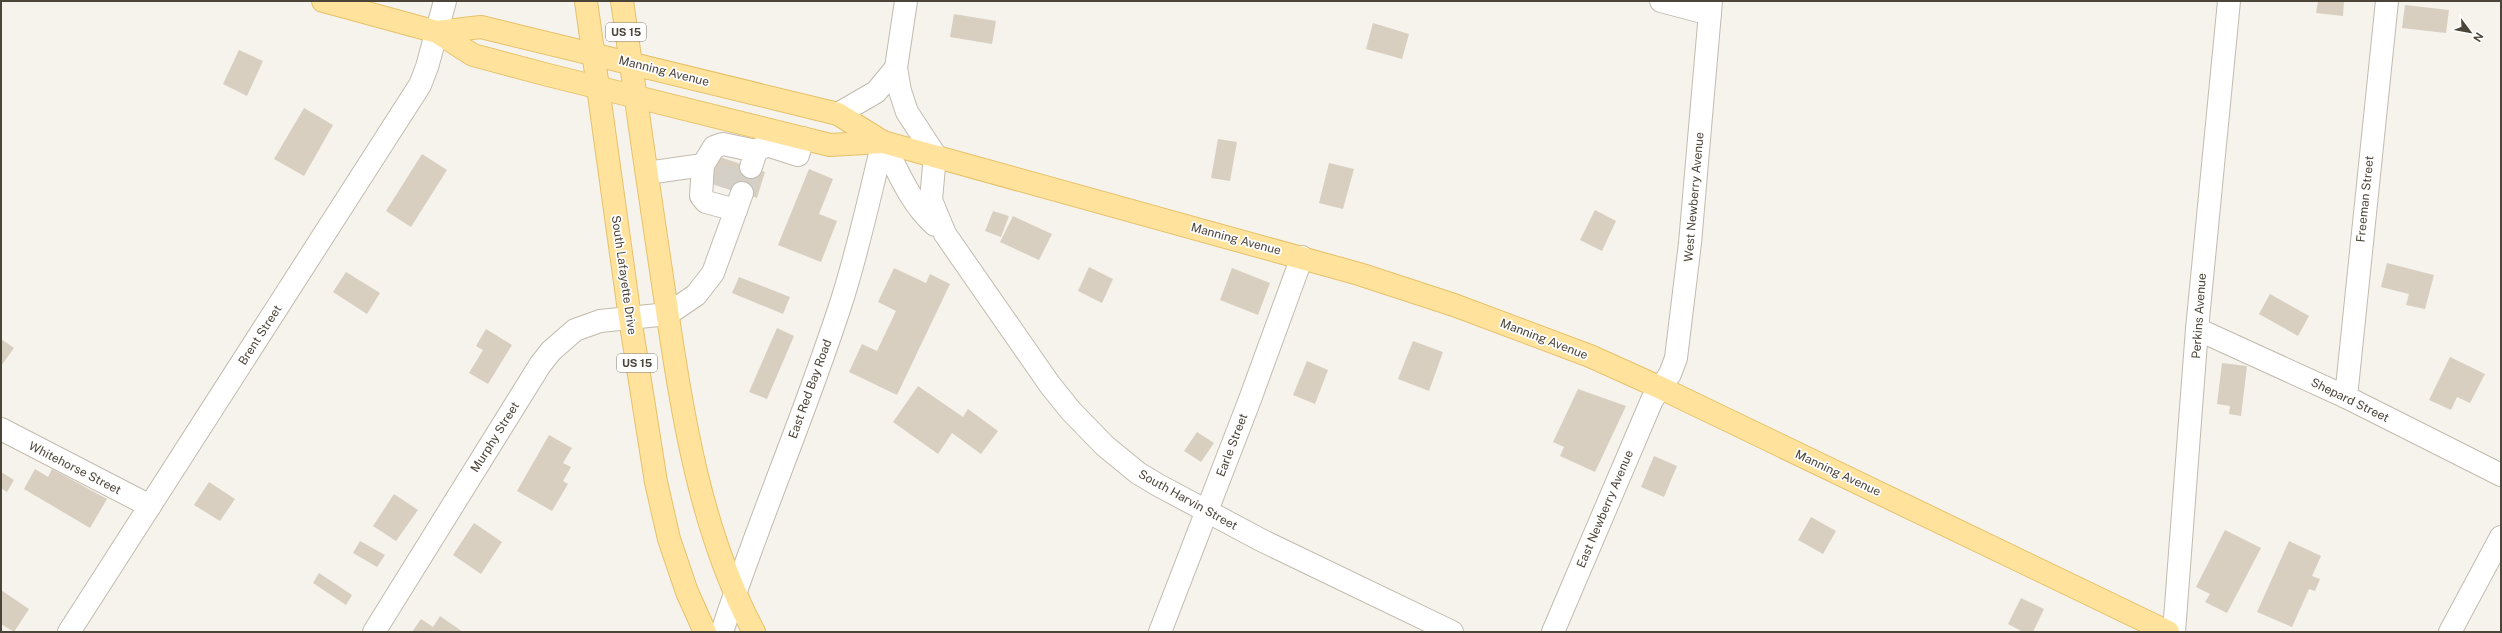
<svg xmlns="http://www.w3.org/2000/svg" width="2502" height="633" font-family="'Public Sans',sans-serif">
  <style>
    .building { fill: #d8cfc1 }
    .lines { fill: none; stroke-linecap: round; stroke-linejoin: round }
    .minor-tunnel { stroke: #d4d0c8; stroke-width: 22; stroke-dasharray: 22 11; stroke-linecap: butt }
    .minor-casing { stroke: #c2bbae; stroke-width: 24 }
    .major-casing { stroke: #e6c16a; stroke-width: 24 }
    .minor { stroke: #fff; stroke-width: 22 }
    .major { stroke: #ffe39c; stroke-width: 22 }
    .labels { text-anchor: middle; stroke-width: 3.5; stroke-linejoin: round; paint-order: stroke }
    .shield { fill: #fff; stroke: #817c74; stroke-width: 1 }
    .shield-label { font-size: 11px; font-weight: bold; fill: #4b4439 }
    .street-label { font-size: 12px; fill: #4b4439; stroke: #fff }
  </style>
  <rect width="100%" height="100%" fill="#f6f3ec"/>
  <g class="building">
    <polygon points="2318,1 2344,1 2343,16 2316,13"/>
    <polygon points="2405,5 2449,10 2446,33 2402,28"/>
    <polygon points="954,14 996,21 992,44 950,37"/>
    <polygon points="1373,23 1409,34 1402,59 1366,49"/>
    <polygon points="239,50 263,61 247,96 223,84"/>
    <polygon points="304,108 333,125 304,176 274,159"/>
    <polygon points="1218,139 1237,142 1230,181 1211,178"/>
    <polygon points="422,154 447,170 411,227 386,211"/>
    <polygon points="714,155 765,172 757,198 706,182"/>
    <polygon points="1329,163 1354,169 1343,209 1319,203"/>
    <polygon points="809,169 833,179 819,214 837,221 821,262 778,245"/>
    <polygon points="1595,210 1616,221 1602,251 1580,240"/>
    <polygon points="993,211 1009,216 1001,237 985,231"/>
    <polygon points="1013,216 1052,234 1039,260 1000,242"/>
    <polygon points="2387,263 2434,275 2425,309 2406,305 2409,294 2381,287"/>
    <polygon points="1089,267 1113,279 1102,303 1078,291"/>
    <polygon points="894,268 926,283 930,274 950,284 897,395 849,372 862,344 877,351 896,311 878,302"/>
    <polygon points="1232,268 1270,283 1258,315 1220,300"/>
    <polygon points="346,272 380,293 367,314 333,292"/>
    <polygon points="739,277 790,297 783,314 732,293"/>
    <polygon points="2270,294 2309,316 2298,336 2259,314"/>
    <polygon points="777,328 794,336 767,399 749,392"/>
    <polygon points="486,329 512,345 488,384 469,373 483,350 476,346"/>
    <polygon points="1,339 14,348 1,366"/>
    <polygon points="1413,341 1443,352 1429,391 1398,379"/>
    <polygon points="2450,357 2485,374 2470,403 2457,397 2451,410 2429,400"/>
    <polygon points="1307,361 1328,370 1315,404 1293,395"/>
    <polygon points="2222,363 2247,366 2241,416 2229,414 2230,406 2217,404"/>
    <polygon points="918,386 963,417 968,409 998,431 981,454 952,433 938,454 893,422"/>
    <polygon points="1578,389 1626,406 1595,472 1560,456 1564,447 1553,442"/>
    <polygon points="1197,432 1214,443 1201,462 1184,451"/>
    <polygon points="549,435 572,448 563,463 571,467 563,481 568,484 552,511 517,491"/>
    <polygon points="1654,456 1677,466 1664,497 1641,487"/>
    <polygon points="35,469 48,477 52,469 107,499 90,528 24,489"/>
    <polygon points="1,472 14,480 7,492 1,488"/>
    <polygon points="209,482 235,499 220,521 194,505"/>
    <polygon points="394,494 418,510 396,541 373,526"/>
    <polygon points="1811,517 1836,531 1823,554 1798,540"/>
    <polygon points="474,523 502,542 481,574 453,555"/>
    <polygon points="2225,530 2261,548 2227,613 2205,602 2210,594 2196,587"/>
    <polygon points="360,541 385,555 377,567 353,553"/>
    <polygon points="2289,541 2321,556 2312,576 2320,579 2315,591 2309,589 2292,627 2257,612"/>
    <polygon points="319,573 352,595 346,605 313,583"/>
    <polygon points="1,590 29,609 14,632 1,624"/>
    <polygon points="2021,598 2044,609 2033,632 2023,632 2008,624"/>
    <polygon points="440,616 463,632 412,632 421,619 433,627"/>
  </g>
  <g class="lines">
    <g class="minor-tunnel">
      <polyline points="724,188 733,161"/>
      <polyline points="742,193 751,167"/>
    </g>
    <defs>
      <g id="minor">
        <polyline points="906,1 896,68 900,91 907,112 935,155 931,200 945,234 1050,385 1071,411 1105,446 1138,473 1158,485 1261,540 1452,632"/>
        <polyline points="1661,1 1710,14"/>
        <polyline points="838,114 876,92 896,68"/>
        <path d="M883 142C897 170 911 204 935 225"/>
        <polyline points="703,165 714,147 723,144 756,151"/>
        <polyline points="751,167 756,151 767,145 798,155 803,138"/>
        <polyline points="647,173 703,165 701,196 706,202 736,210"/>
        <polyline points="2197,329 2346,397 2501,475"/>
        <polyline points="2346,397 2387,1"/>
        <polyline points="1,429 150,506"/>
        <polyline points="69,632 420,85 427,67 445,1"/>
        <polyline points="374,632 540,365 551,351 575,330 600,321 668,314 696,295 713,273 742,193"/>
        <path d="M722 632C759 519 807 410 843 297 859 246 870 194 883 142"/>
        <polyline points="1160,632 1249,402 1302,257"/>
        <polyline points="1553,632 1652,400 1670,374 1676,358 1690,243 1711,1"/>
        <polyline points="2174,632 2197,329 2229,1"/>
        <polyline points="2450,632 2501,537"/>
      </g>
      <g id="major">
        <polyline points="323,1 437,32 473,55 548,75 830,145 883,142"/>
        <polyline points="586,1 630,318 656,482 669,539 687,592 705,632"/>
        <path d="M622 1C635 95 649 190 663 284 681 403 697 525 754 632"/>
        <polyline points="437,32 481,27 838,114 883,142 1359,274 1454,305 1590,356 1661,388 2168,632"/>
      </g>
    </defs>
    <use href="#minor" class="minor-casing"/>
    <use href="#major" class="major-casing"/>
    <use href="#minor" class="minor"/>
    <use href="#major" class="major"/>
  </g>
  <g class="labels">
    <g class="shield">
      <rect x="606" y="23" width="40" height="18" rx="3"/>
      <rect x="617" y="354" width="40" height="18" rx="3"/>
    </g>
    <g class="shield-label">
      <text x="626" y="36">US 15</text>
      <text x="637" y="367">US 15</text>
    </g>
    <g class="street-label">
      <text transform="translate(664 71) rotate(14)" y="4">Manning Avenue</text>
      <text transform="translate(1694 197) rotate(-85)" y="4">West Newberry Avenue</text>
      <text transform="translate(2365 199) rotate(-84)" y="4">Freeman Street</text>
      <text transform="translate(1236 239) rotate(15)" y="4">Manning Avenue</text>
      <text transform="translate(624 275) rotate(82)" y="4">South Lafayette Drive</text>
      <text transform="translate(2199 316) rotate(-86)" y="4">Perkins Avenue</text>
      <text transform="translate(260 335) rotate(-57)" y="4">Brent Street</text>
      <text transform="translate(1544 339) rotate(21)" y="4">Manning Avenue</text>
      <text transform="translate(810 389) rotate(-70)" y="4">East Red Bay Road</text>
      <text transform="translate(2350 400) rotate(26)" y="4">Shepard Street</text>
      <text transform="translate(495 437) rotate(-58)" y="4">Murphy Street</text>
      <text transform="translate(1232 445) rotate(-69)" y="4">Earle Street</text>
      <text transform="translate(75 468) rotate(27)" y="4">Whitehorse Street</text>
      <text transform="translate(1838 473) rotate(25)" y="4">Manning Avenue</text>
      <text transform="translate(1188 500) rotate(29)" y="4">South Harvin Street</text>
      <text transform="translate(1605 509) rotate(-67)" y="4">East Newberry Avenue</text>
    </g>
  </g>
  <rect width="2502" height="633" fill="none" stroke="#4b4439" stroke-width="4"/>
  <g transform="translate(2470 32) rotate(122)" stroke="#ffffff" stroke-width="3" paint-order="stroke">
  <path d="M0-3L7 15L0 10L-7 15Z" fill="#4b4439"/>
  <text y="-6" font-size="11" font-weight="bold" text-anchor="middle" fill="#4b4439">N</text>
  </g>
</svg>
